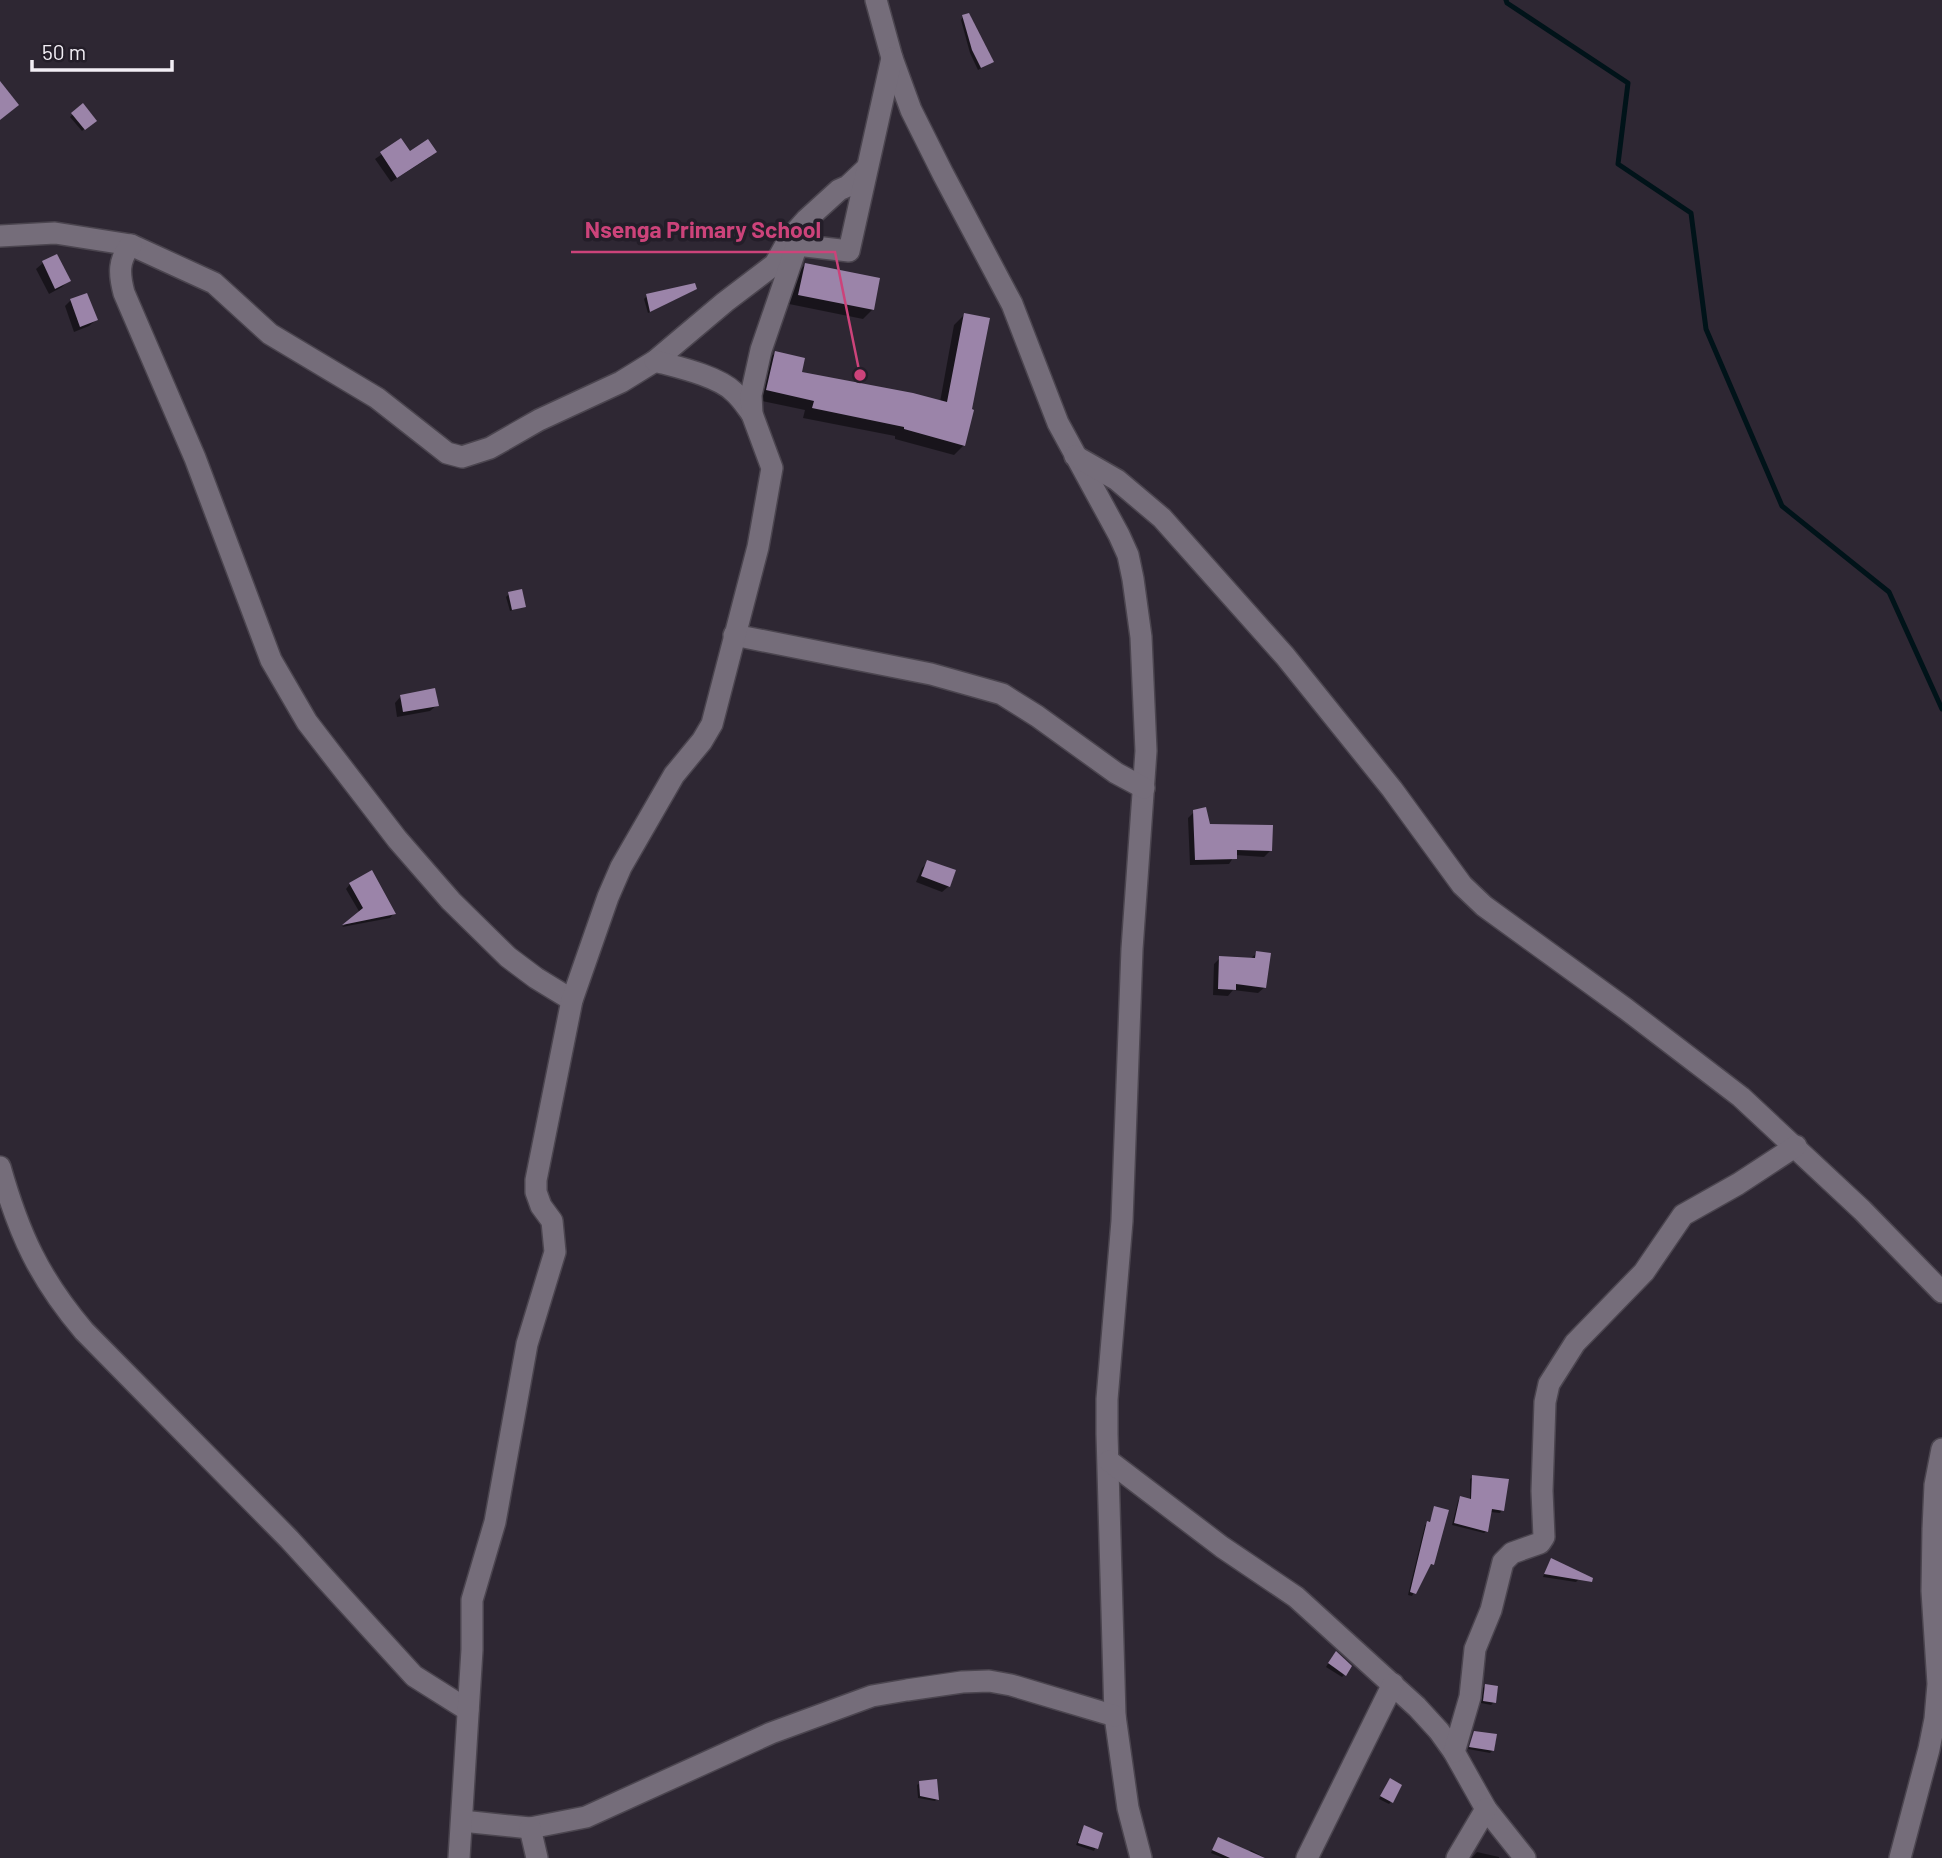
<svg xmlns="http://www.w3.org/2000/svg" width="1942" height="1858" font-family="Barlow,sans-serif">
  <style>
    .shadow { fill: #0007 }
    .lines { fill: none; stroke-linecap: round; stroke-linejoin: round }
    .stream { stroke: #001319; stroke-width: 5 }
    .building { fill: #9b84a9 }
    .minor-casing { stroke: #4b454f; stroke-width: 24 }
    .minor { stroke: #756d7a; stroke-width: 21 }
    .leader { fill: none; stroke: #cc437a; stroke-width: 2.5 }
    .callout-dot { fill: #cc437a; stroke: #241e29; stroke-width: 2.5 }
    .callout-label { font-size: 23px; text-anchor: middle; font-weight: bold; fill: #cc437a; stroke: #241e29; stroke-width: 7; stroke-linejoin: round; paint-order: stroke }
  </style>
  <rect width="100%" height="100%" fill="#2e2733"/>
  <g class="shadow">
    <polygon points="963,17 989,64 978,70 970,53 961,20"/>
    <polygon points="82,105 95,120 82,131 70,117"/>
    <polygon points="401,141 409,154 430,157 391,182 375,159"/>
    <polygon points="56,256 68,281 62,287 49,294 36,269 43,263"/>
    <polygon points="805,265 873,309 863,319 789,304 795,275"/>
    <polygon points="692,291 648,313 644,299 647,296"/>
    <polygon points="71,300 96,320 89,326 74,332 65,306"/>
    <polygon points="964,315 964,445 954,455 895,439 895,436 803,418 805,410 757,400 765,363 775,353 799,374 940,402 954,325"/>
    <polygon points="509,594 524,606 510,611 506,597"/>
    <polygon points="401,696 437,705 430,711 397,717 395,703"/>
    <polygon points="1194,812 1208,826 1270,851 1264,857 1235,855 1229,864 1190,865 1188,818"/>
    <polygon points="928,862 949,886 942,892 916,882 922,868"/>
    <polygon points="350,884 394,913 390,918 342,927 360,913 346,889"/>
    <polygon points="1257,953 1265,987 1258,993 1233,990 1228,996 1213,995 1214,964 1220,958 1250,959"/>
    <polygon points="1473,1477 1502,1510 1500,1513 1490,1512 1487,1531 1484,1533 1452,1525 1458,1501 1460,1498 1470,1500 1470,1479"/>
    <polygon points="1435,1508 1433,1564 1428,1566 1412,1596 1408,1595 1425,1525 1429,1523"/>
    <polygon points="1549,1563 1579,1579 1576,1582 1543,1577"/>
    <polygon points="1333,1656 1344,1675 1342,1677 1326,1667"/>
    <polygon points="1485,1686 1494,1702 1491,1705 1481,1703 1483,1688"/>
    <polygon points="1475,1732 1493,1750 1490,1753 1468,1749"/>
    <polygon points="1390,1780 1391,1802 1389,1804 1379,1799"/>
    <polygon points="920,1783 937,1799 935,1801 918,1798 917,1785"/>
    <polygon points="1084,1827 1101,1834 1094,1851 1076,1845"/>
    <polygon points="1216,1842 1248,1852 1251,1850 1265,1858 1223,1858 1211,1853"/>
    <polygon points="1477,1852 1499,1857 1499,1858 1472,1858"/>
  </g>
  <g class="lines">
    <polyline class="stream" points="1506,0 1507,3 1628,83 1618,164 1691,213 1706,329 1782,506 1889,592 1942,709"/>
  </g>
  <g class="building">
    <polygon points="969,13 994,62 981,68 972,50 962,15"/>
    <polygon points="0,81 19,105 0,120"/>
    <polygon points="83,103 97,121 85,130 71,113"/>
    <polygon points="401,138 410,151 428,139 437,152 397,178 380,152"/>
    <polygon points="57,254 71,281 55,289 42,261"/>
    <polygon points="805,263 880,278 874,310 798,295"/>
    <polygon points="695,283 697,289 650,312 646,294"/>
    <polygon points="87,293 98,320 80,327 70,299"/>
    <polygon points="964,313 990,318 972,409 974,410 965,446 904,429 904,427 812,408 814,401 766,390 775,351 805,358 802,372 913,393 947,402"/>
    <polygon points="522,589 526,607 512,610 508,592"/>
    <polygon points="435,688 439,706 403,712 400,695"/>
    <polygon points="1206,807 1210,824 1273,825 1272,851 1237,850 1237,859 1195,860 1193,810"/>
    <polygon points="927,860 956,870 950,887 921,876"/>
    <polygon points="372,870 396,914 342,925 363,908 349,883"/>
    <polygon points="1256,951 1271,953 1266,988 1236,984 1236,990 1218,989 1219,956 1255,958"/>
    <polygon points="1472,1475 1509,1479 1504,1511 1492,1509 1488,1532 1454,1523 1460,1496 1471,1499"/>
    <polygon points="1434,1506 1449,1510 1434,1565 1431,1564 1416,1594 1410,1592 1427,1521 1430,1522"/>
    <polygon points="1551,1558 1593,1578 1592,1582 1544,1574"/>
    <polygon points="1336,1651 1352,1666 1346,1676 1328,1663"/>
    <polygon points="1485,1684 1498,1686 1496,1703 1483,1701"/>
    <polygon points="1474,1731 1497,1734 1494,1751 1469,1747"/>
    <polygon points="1390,1778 1402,1785 1393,1803 1380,1796"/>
    <polygon points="937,1779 939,1800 920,1796 919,1781"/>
    <polygon points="1084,1825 1103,1833 1098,1849 1078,1843"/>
    <polygon points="1218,1837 1265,1858 1230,1858 1212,1850"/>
  </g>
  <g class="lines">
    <defs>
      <g id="minor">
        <polyline points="876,0 892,58 911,110 943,174 1012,304 1058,423 1119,535 1128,555 1133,579 1141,637 1146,751 1132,949 1122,1221 1107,1399 1107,1434 1115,1716 1128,1808 1141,1858"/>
        <polyline points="0,236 55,233 131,245 214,283 270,334 377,398 447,453 462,457 490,448 539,420 621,382 655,361 725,302 775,264 789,239 806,220 839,190 848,186 866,169"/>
        <path d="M131 245C118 260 119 274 124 293L195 458 271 660 307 722 397 839 451 901 508 957 536 978 572 1000"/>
        <path d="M655 361C677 367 718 376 734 392 741 398 746 406 752 414"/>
        <polyline points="1075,456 1117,480 1162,518 1285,656 1392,789 1462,885 1484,906 1626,1009 1741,1097 1862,1210 1942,1292"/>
        <polyline points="734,635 931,674 1002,694 1037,716 1116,773 1144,788"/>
        <path d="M0 1167C19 1234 39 1278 84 1331L289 1539 414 1676 468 1710"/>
        <polyline points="1109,1461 1222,1547 1296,1597 1417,1707 1439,1731 1454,1752 1486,1809 1525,1858"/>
        <polyline points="1454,1752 1470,1697 1475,1649 1491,1610 1503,1562 1512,1553 1540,1543 1544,1537 1542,1491 1545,1402 1549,1384 1575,1343 1644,1272 1683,1215 1738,1184 1796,1146"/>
        <polyline points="462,1821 530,1828 586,1817 771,1733 872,1696 907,1690 962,1682 989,1681 1011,1685 1115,1716"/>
        <polyline points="530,1828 537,1858"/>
        <polyline points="459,1858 472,1650 472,1600 495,1522 527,1344 555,1252 552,1221 541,1206 536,1192 536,1180 572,1000 608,897 621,867 674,775 702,741 712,724 758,547 772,468 752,414 751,395 761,350 797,245 849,251 892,58"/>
        <polyline points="1307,1858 1393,1684"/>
        <polyline points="1457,1858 1486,1809"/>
        <polyline points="1900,1858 1929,1749 1935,1719 1938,1684 1932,1591 1933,1529 1935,1485 1942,1449"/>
      </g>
    </defs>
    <use href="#minor" class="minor-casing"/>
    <use href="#minor" class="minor"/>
  </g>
  <path class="leader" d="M860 375L835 252H571"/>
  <circle class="callout-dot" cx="860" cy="375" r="7"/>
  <g class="callout-label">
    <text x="703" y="238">Nsenga Primary School</text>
  </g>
  <path d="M32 60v10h140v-10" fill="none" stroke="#f2eef5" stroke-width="3.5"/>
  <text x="42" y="60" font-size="21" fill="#f2eef5" stroke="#241e29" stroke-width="5" paint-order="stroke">50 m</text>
</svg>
